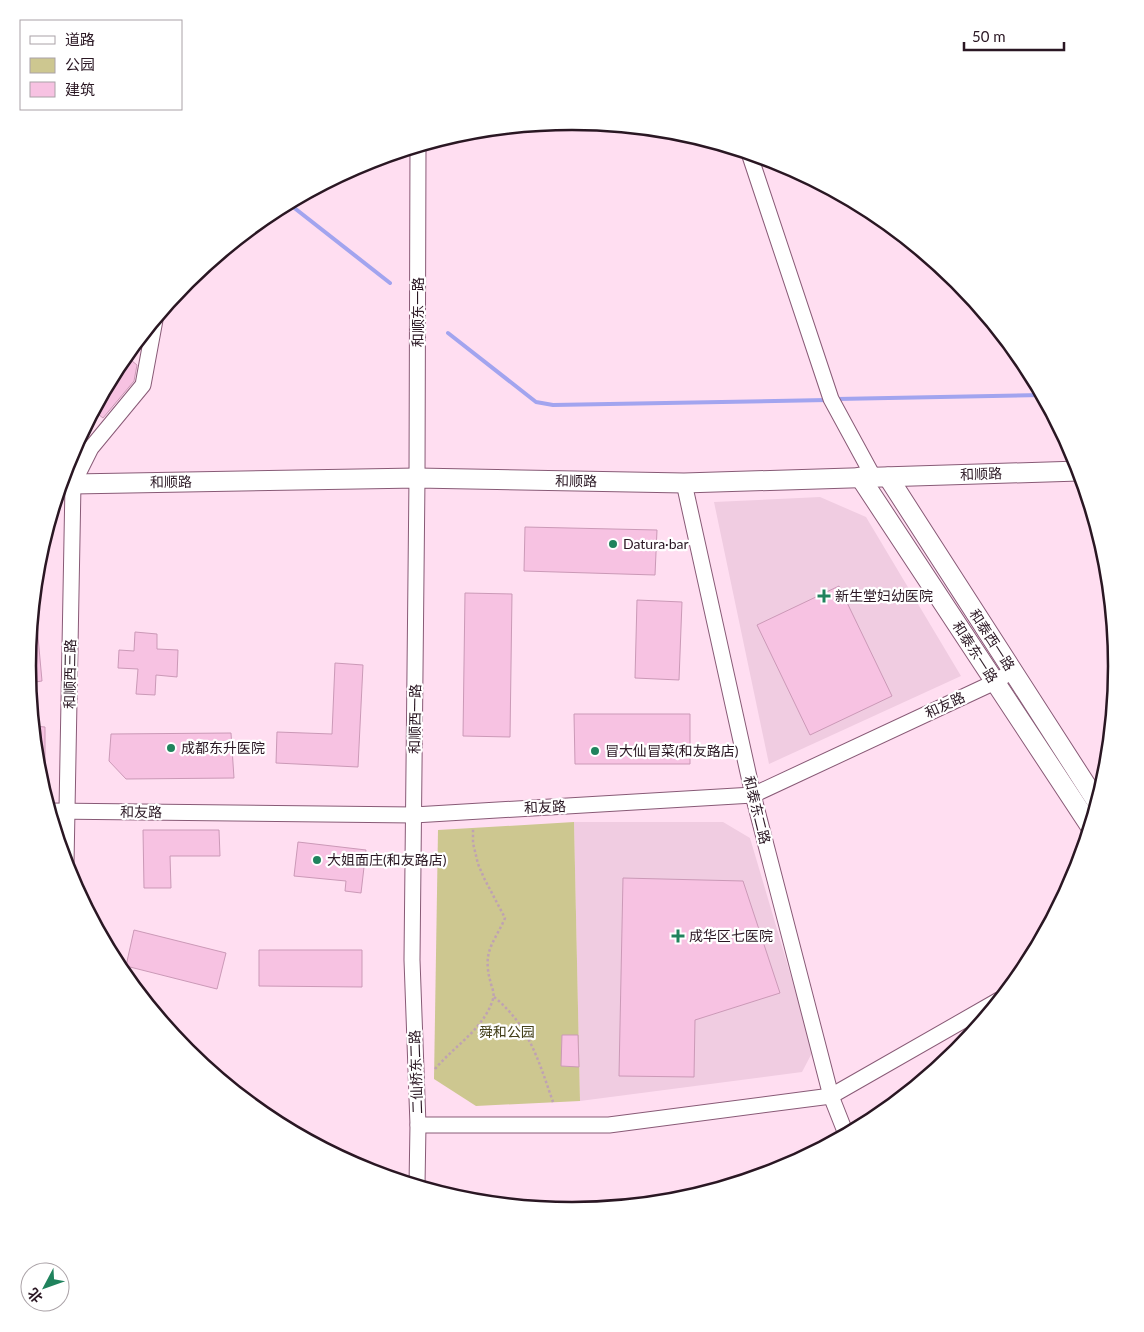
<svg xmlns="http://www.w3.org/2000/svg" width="1144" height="1332" font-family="Lato,'Noto Sans SC',sans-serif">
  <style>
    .built { fill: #f0cce1 }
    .green { fill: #cdc790 }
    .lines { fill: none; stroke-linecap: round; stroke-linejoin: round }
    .stream { stroke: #a2a4ef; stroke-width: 4 }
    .building { fill: #f7c2e2; stroke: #cb99b7 }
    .minor-casing { stroke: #885a76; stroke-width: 17 }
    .tertiary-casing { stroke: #885a76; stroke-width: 21 }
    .path { stroke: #bfa2b3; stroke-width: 2.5; stroke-dasharray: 2.5 2.5; stroke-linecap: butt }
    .minor { stroke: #fff; stroke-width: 15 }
    .tertiary { stroke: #fff; stroke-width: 19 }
    .poi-dot { fill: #20835d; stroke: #fff; stroke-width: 2 }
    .labels { text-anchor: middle; stroke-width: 4.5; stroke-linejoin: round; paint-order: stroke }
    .street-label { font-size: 14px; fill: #2a1723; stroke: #fff }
    .poi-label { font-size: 14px; fill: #2a1723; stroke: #fff; text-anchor: start }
    .park-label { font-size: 14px; fill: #44401b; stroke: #fff }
    .rim { fill: none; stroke: #2a1723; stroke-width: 2.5 }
  </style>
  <rect width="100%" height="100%" fill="#ffdef1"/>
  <g class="built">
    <polygon points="820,497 866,517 961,676 769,764 714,502"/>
    <polygon points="574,822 723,822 750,838 813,1051 802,1072 580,1101"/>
  </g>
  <polygon class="green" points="574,822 580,1101 476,1106 434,1079 438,830"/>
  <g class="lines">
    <g class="stream">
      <polyline points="288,203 390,283"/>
      <polyline points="448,333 536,402 553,405 827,400"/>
      <polyline points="837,399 1042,395"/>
    </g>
  </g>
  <g class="building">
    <polygon points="126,356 137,365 134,381 103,418 94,411 119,363"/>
    <polygon points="525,527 657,530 655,575 524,571"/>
    <polygon points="839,586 892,696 810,735 757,625"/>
    <polygon points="465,593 512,594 510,737 463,736"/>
    <polygon points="637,600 682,602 679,680 635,678"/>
    <polygon points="31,626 37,626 42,681 29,683 28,666"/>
    <polygon points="135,632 157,634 157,649 178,650 177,677 156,675 155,695 136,694 138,669 118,668 119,650 134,651"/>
    <polygon points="335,663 363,665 358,767 276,763 277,732 332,734"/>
    <polygon points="574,714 690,714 690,764 575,764"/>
    <polygon points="33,726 45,727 45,766 37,767"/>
    <polygon points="231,733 234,778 126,779 109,761 111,734"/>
    <polygon points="143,830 219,830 220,856 170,856 171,888 144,888"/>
    <polygon points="298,842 366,850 361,893 345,891 346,881 294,876"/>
    <polygon points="623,878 743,881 780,993 695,1020 694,1077 619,1076"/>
    <polygon points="134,930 226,953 217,989 126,966"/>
    <polygon points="259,950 362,950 362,987 259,986"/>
    <polygon points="562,1035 578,1035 579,1067 561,1066"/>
  </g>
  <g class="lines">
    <defs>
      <g id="minor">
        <polyline points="749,153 831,399 874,478"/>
        <polyline points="684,483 753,795 831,1096 846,1134"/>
        <polyline points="50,811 414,815 753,795 995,682 1012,671"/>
        <polyline points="66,864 73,484 91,448 143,385 155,320"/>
        <polyline points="418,1125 609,1125 831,1096 999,1000"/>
        <polyline points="417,1185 418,1125 412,960 417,478 418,146"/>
      </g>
      <g id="tertiary">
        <polyline points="860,477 1090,826"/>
        <polyline points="888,477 1097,802"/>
        <polyline points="73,484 417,478 684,483 1079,471"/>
      </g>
    </defs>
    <use href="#minor" class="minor-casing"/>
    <use href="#tertiary" class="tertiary-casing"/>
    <g class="path">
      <path d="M494 997C529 1025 539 1062 553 1102"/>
      <path d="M435 1069C454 1046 484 1029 493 999 495 992 491 986 490 980 488 973 487 964 488 957 490 943 500 931 505 918L484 878 478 864 473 843V828"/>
    </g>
    <use href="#minor" class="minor"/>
    <use href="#tertiary" class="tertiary"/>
  </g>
  <g class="poi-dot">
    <circle cx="613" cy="544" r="5"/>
    <path d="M821.5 588.5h5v5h5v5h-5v5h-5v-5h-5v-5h5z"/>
    <circle cx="171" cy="748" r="5"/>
    <circle cx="595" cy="751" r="5"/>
    <circle cx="317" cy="860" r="5"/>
    <path d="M675.5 928.5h5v5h5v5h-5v5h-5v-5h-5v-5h5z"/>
  </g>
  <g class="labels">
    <g class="street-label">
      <text transform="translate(418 312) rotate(-90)" y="5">和顺东一路</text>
      <text transform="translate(981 474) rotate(-2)" y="5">和顺路</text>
      <text transform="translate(576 481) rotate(1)" y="5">和顺路</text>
      <text transform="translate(171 482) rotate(-1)" y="5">和顺路</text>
      <text transform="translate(992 640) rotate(57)" y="5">和泰西一路</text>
      <text transform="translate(975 652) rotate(57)" y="5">和泰东一路</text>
      <text transform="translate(70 674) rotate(-89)" y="5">和顺西三路</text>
      <text transform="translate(945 705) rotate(-25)" y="5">和友路</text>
      <text transform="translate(415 719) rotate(-89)" y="5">和顺西一路</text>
      <text transform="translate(545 807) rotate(-3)" y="5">和友路</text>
      <text transform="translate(757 810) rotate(76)" y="5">和泰东二路</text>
      <text transform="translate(141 812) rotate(1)" y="5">和友路</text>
      <text transform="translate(416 1072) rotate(-92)" y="5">二仙桥东二路</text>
    </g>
    <g class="poi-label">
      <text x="623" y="549">Datura·bar</text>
      <text x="835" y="601">新生堂妇幼医院</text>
      <text x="181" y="753">成都东升医院</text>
      <text x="605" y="756">冒大仙冒菜(和友路店)</text>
      <text x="327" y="865">大姐面庄(和友路店)</text>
      <text x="689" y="941">成华区七医院</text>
    </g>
    <g class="park-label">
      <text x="507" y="1037">舜和公园</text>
    </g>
  </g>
  <path d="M0 0H1144V1332H0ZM36 666a536 536 0 1 1 1072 0a536 536 0 1 1-1072 0Z" fill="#fff" fill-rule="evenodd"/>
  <path class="rim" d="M36 666a536 536 0 1 1 1072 0a536 536 0 1 1-1072 0Z"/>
  <rect x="20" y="20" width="162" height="90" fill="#ffffff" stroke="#aaa2a7"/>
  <rect x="30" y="36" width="25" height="8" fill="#ffffff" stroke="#aaa2a7"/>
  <text x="65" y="45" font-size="15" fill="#2a1723">道路</text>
  <rect x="30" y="58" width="25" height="15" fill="#cdc790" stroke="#aaa2a7"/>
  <text x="65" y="70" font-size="15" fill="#2a1723">公园</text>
  <rect x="30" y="82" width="25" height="15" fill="#f7c2e2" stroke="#aaa2a7"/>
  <text x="65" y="95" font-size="15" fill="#2a1723">建筑</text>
  <g transform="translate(45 1287) rotate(229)"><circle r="24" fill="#ffffff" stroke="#aaa2a7"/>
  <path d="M0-4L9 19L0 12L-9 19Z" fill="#20835d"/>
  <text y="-8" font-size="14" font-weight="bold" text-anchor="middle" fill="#2a1723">北</text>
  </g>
  <path d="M964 42v8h100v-8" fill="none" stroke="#2a1723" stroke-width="2.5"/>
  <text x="972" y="42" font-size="15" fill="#2a1723" stroke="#ffffff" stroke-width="4" paint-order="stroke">50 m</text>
</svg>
